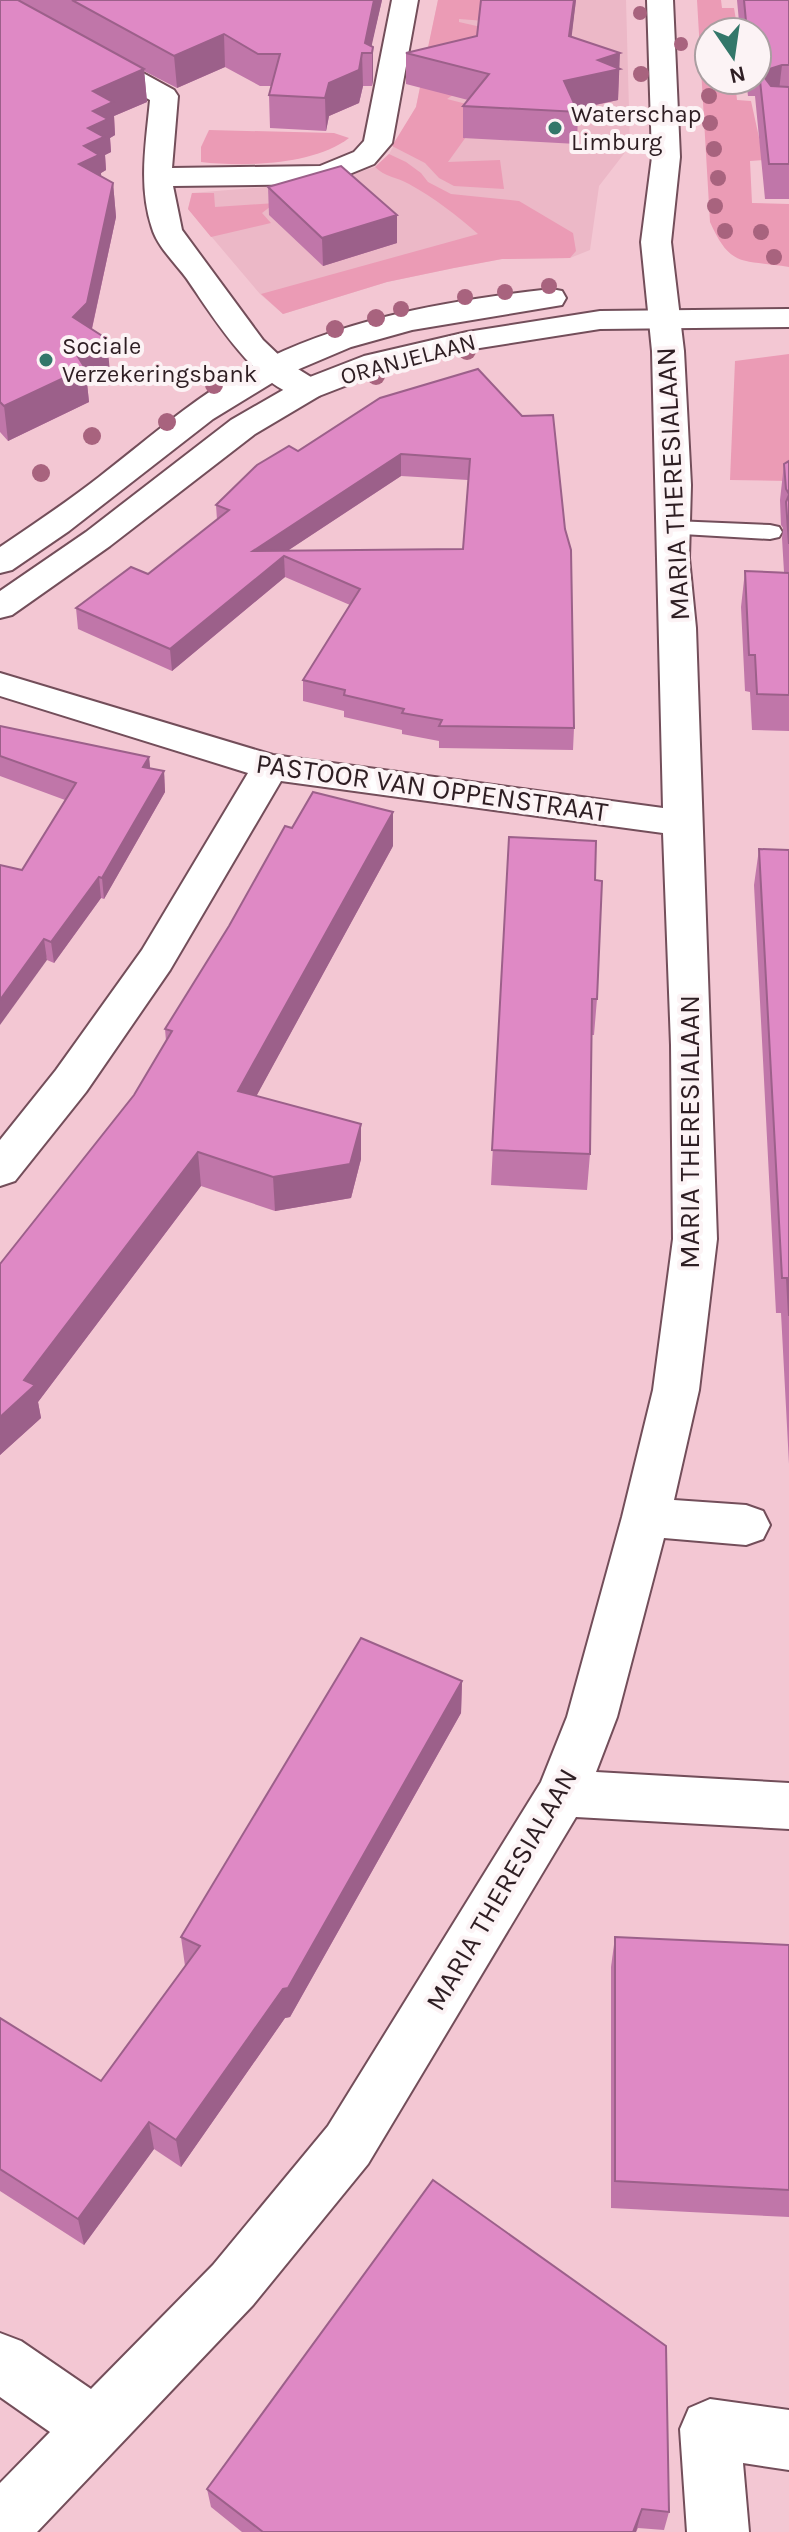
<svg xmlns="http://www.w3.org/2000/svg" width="789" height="2532" font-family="Karla,sans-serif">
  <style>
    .built { fill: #ecb8c7 }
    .green { fill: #eb9bb5 }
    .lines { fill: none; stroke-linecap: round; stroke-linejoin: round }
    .lane-casing { stroke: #734e5a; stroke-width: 4 }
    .street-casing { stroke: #734e5a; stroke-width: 4 }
    .secondary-casing { stroke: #734e5a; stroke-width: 4 }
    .lane { fill: #fff; fill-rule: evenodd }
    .street { fill: #fff; fill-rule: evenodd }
    .secondary { fill: #fff; fill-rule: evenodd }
    .tree { fill: #a8637e }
    .wall { fill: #c076a9; fill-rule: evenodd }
    .shaded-wall { fill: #9c608a }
    .building { fill: #df89c5; stroke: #9c608a; stroke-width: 2; fill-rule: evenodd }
    .poi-dot { fill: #33776a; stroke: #fcf3f5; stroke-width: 3 }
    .labels { text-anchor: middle; stroke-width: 8; stroke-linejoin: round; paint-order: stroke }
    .far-poi-label { font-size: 24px; fill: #2e1e23; stroke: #fcf3f5; text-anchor: start }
    .far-street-label { font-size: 24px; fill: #2e1e23; stroke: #fcf3f5 }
    .street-label { font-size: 28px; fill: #2e1e23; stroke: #fcf3f5 }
  </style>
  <rect width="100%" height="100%" fill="#f3c7d3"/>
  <polygon class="built" points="438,0 626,0 630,146 599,186 590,250 570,258 502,259 454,268 387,282 283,314 260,294 188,209 192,193 328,182 375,167 389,154 416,107"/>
  <g class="green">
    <polygon points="438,0 502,0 498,22 459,19 459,22 481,27 475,54 427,52"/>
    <path d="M697 0H721L722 8H734L738 32H709V80H735L737 100 751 101 764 160 750 161 752 203 789 204V267C742 259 731 269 710 222Z"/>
    <polygon points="426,58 463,88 447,99 486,109 448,162 500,160 504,189 454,186 439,178 425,163 392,146 416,107"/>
    <path d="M209 130 334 133 349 138C314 165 244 167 201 162V147Z"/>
    <path d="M389 154 406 162 421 173 428 182 451 194 519 201 573 233 576 251 570 258 502 259 454 268 387 282 283 314 261 294 478 234C458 216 433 197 409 184 397 177 385 177 375 167Z"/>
    <polygon points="192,193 214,193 215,207 275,203 262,213 271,223 211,237 188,209"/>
    <polygon points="789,354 789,481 730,480 735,361"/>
  </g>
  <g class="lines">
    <defs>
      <polygon id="lane" points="674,521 770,525 779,527 782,532 779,537 770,539 665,533 662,528 665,523"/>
      <g id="street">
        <path d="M0 0H10L174 90 178 96 172 168 320 166 354 152 364 141 392 0H418L392 143 374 164 325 184 173 186 182 230 263 340 285 361 319 382 324 389 319 396C268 409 212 315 187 279 176 264 157 246 152 228 138 186 146 143 150 100L0 17Z"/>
        <polygon points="647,0 673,0 680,157 671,242 684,351 691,485 689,558 696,628 717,1239 699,1390 674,1500 746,1505 763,1511 770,1525 763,1539 746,1545 664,1538 617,1717 596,1772 789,1783 789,1829 576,1817 368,2164 253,2305 37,2532 0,2532 0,2483 50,2432 0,2397 0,2333 21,2341 91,2389 213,2265 328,2126 541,1782 567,1717 622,1517 653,1390 673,1239 671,1045 663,833 281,781 170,970 86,1092 15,1181 0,1186 0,1140 56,1070 142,950 248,773 0,696 0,673 273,755 663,808 652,351 641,242 652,157"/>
        <polygon points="710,2399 789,2410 789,2470 743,2463 749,2532 687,2532 680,2429 689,2408"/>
      </g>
      <g id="secondary">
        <path d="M551 289 562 291 566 298 562 305 412 330 351 347 285 375 213 419 69 531 12 570 0 573V547C34 524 67 502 99 477 144 442 187 404 236 375 331 320 444 301 551 289Z"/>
        <polygon points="789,309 789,327 600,329 467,350 386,370 319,396 255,434 110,546 12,615 0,618 0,591 86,532 231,420 297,382 364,356 467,332 600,311"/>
      </g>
    </defs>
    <use href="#lane" class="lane-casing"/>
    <use href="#street" class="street-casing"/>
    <use href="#secondary" class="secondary-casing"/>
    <use href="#lane" class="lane"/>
    <use href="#street" class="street"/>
    <use href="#secondary" class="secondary"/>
  </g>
  <g class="tree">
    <circle cx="640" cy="13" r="7"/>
    <circle cx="681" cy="44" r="7"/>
    <circle cx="641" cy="74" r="8"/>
    <circle cx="709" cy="96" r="8"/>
    <circle cx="710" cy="123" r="8"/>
    <circle cx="714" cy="149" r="8"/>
    <circle cx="718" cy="178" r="8"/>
    <circle cx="715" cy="206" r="8"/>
    <circle cx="725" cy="231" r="8"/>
    <circle cx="761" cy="232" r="8"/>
    <circle cx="774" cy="257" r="8"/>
    <circle cx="549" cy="286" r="8"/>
    <circle cx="505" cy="292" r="8"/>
    <circle cx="465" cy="297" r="8"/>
    <circle cx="401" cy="309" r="8"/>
    <circle cx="376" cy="318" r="9"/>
    <circle cx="335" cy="329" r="9"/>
    <circle cx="467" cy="351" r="9"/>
    <circle cx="376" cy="376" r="9"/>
    <circle cx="214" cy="385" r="9"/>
    <circle cx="167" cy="422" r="9"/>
    <circle cx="92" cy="436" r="9"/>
    <circle cx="41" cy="473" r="9"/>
  </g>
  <g class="wall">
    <polygon points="0,0 382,0 371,46 373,47 373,80 372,86 363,86 359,103 329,116 326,131 270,128 269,95 271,86 260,86 225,67 177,88 144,71 147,102 114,116 115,135 110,138 111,152 105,155 106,170 101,173 101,176 113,183 116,217 92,329 110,373 87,383 89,402 8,441 0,432"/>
    <polygon points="481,0 576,0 571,37 619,68 618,100 577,109 578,112 577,144 463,138 463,106 468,100 406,84 406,53 477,36"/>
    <polygon points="737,0 789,0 789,199 765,199 755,96 748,96 746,80 757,80 757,32 740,32"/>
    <polygon points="268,187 397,243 323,266 269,215"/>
    <path d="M478 369 574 728 573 750 439 748V741L402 734V730L344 717V711L303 701V680L350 605 285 577 172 671 78 629 76 608 148 574 217 520 216 505 298 451ZM401 476 468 480 463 549 287 551Z"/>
    <polygon points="789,461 789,731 752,730 750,692 745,691 741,607 745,571 784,572 782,538 783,528 781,525 780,500 784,464"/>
    <polygon points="0,726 149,757 150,768 164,771 165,792 104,899 101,898 54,963 47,960 22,870 65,800 0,776"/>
    <polygon points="509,837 595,880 597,999 594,1035 591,1035 590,1154 587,1190 491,1185"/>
    <polygon points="393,846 256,1096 361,1159 351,1198 275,1211 201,1186 38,1402 41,1418 0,1455 0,1264 134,1095 166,1041 165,1029"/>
    <polygon points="759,849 789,850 789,1464 781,1313 776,1313 754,885"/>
    <polygon points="462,1681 461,1713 290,2017 285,2018 181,2167 154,2149 84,2245 0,2191 0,2018 101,2081 185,1966 181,1937"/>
    <polygon points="615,1937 789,1945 789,2217 611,2208 611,1967"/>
    <polygon points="433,2180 669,2512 664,2530 638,2528 636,2532 242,2532 211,2507 207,2489"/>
  </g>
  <g class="shaded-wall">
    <polygon points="374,0 382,0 370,53 365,43"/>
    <polygon points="574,0 576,0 568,67 569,36"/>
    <polygon points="224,34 225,67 177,88 174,56"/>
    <polygon points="373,47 373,80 372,86 372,53"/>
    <polygon points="362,53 363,86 359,103 329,116 326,131 325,98 329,83"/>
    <polygon points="620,53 618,100 562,112 564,81 598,60"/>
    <polygon points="782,65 778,99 765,78 769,69"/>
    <polygon points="144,69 147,102 114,116 115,135 110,138 111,152 105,155 106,170 101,173 102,188 79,164 88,128 93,91"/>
    <polygon points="113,183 116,217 90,337 107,339 110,373 87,383 89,402 8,441 4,406 75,352 73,317"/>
    <polygon points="397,215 397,243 323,266 322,238"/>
    <polygon points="401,454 401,476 254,573 253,551"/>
    <polygon points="284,556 285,577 172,671 170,649"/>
    <polygon points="149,757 151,778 143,767"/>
    <polygon points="164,771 165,792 104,899 102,878"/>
    <polygon points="393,812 393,846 240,1126 238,1091"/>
    <polygon points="99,877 101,898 54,963 51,942"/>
    <polygon points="44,939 47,960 0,1025 0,1000"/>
    <polygon points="361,1124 361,1159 351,1198 275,1211 273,1177"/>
    <polygon points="198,1152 201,1186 38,1402 41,1418 0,1455 0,1417 24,1380"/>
    <polygon points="462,1681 461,1713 290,2017 285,2018 181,2167 176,2140"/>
    <polygon points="149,2122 154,2149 84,2245 78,2219"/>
    <polygon points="642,2509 636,2532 633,2532"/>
  </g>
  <g class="building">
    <polygon points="0,0 18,0 144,69 93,91 113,102 93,111 108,119 88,128 104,137 84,146 99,155 79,164 113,183 87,303 73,317 107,339 75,352 85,368 4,406 0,402"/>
    <polygon points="72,0 374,0 365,43 373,47 372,53 362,53 359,70 329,83 325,98 269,95 280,54 258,54 224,34 174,56"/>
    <polygon points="481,0 574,0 569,36 620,53 598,60 620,69 564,81 578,112 463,106 489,74 406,53 477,36"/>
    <polygon points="744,0 789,0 789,65 782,65 769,69 765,78 771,86 789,87 789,164 769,164 758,62 757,62 757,32 747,32"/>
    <polygon points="341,166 397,215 322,238 268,187"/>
    <path d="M478 369 522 416 553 415 565 529 571 550 574 728 439 726 442 720 402 713 404 709 344 695 345 690 303 680 360 589 284 556 170 649 76 608 131 567 148 574 229 510 216 505 257 465 289 446 298 451 380 398ZM401 454 470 459 463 549 253 551Z"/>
    <polygon points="789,461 789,494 786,489 784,464"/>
    <polygon points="789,495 789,544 786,502"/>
    <polygon points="745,571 789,573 789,695 757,694 755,655 749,655"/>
    <polygon points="0,726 149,757 143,767 164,771 102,878 99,877 51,942 44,939 0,1000 0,865 22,870 76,783 0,756"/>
    <polygon points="313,792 393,812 238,1091 361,1124 350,1164 273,1177 198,1152 24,1380 35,1385 0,1417 0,1264 134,1095 172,1031 165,1029 229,926 285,826 292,828"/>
    <polygon points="509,837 596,841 595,880 602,881 597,999 592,999 590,1154 492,1150"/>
    <polygon points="759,849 789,850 789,1316 787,1278 782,1278"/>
    <polygon points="361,1638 462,1681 288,1988 283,1989 176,2140 149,2122 78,2219 0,2169 0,2018 101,2081 200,1946 181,1937"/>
    <polygon points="615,1937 789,1945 789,2190 615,2181"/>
    <polygon points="433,2180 666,2346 669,2512 642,2509 633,2532 263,2532 207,2489"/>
  </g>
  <g class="poi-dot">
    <circle cx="555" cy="128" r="8"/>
    <circle cx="46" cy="360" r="8"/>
  </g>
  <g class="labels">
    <g class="far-poi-label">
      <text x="571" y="122">Waterschap<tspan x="571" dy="28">Limburg</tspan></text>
      <text x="62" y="354">Sociale<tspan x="62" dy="28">Verzekeringsbank</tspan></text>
    </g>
    <g class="far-street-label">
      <text transform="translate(408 359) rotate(-15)" y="8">ORANJELAAN</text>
    </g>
    <g class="street-label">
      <text transform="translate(672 484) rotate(-93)" y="10">MARIA THERESIALAAN</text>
      <text transform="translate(432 787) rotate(8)" y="10">PASTOOR VAN OPPENSTRAAT</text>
      <text transform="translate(689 1132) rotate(-90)" y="10">MARIA THERESIALAAN</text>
      <text transform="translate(501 1889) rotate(-60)" y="10">MARIA THERESIALAAN</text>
    </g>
  </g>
  <g transform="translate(733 56) rotate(167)"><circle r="38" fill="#fcf3f5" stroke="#aa9ea1" stroke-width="2"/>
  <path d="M0-6L14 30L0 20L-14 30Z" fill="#33776a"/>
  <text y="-12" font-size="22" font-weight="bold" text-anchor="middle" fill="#2e1e23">N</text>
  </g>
</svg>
